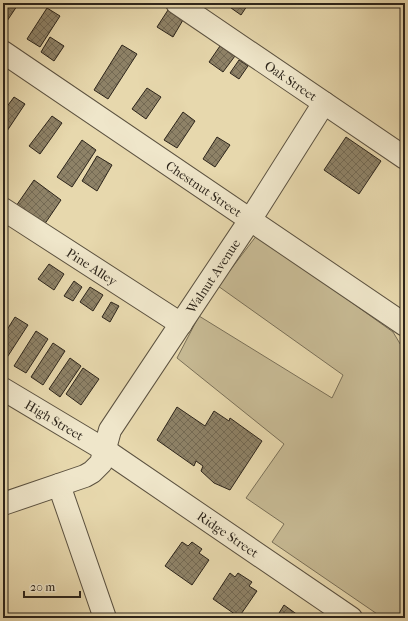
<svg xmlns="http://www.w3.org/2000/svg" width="408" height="621" font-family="'IM FELL French Canon',serif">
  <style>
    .green { fill: #c7ba94; stroke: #7a7058 }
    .building { fill: url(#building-cross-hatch); stroke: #2d251b }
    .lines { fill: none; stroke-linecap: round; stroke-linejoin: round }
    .minor-casing { stroke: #5c5240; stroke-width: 24 }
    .minor { stroke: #efe6ca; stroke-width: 22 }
    .labels { text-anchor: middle; stroke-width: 3.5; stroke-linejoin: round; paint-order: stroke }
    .street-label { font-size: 13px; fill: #2d251b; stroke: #efe6ca }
  </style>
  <defs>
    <pattern id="building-cross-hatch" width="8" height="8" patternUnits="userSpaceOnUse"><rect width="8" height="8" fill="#8e8267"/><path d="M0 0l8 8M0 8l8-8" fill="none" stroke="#746a54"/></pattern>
  </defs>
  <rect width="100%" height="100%" fill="#e7d8ad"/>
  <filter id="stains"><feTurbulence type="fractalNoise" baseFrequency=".005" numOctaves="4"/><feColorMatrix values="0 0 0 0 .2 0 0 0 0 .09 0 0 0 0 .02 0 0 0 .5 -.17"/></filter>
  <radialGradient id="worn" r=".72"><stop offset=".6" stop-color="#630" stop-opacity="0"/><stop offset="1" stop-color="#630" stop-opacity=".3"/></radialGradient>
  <polygon class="green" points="257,235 393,332 405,352 405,618 383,618 272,542 284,524 246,498 284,444 177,358 199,316 332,398 343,375 218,286"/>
  <g class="building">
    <polygon points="3,3 19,3 5,24 3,23"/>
    <polygon points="224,3 249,3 241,15"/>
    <polygon points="47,8 60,16 40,47 27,39"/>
    <polygon points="168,10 183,20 173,37 157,27"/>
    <polygon points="50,37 64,46 54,61 41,52"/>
    <polygon points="122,45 137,54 108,99 94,90"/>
    <polygon points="220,46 235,56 223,72 209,62"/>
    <polygon points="239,60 248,66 239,79 230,73"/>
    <polygon points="147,88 161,97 146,119 132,109"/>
    <polygon points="14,97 25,104 7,131 3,129 3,112"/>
    <polygon points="183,112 195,121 177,148 164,140"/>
    <polygon points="52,116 62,123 40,154 29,146"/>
    <polygon points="217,137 230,145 215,167 203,159"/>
    <polygon points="346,137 381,161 359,194 324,170"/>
    <polygon points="82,140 96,150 72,187 57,177"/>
    <polygon points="97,156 112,165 97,191 82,181"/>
    <polygon points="34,180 61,200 42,228 14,209"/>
    <polygon points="49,264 64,274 54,290 38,279"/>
    <polygon points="74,281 82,287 73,301 64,296"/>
    <polygon points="90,287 103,295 93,311 80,302"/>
    <polygon points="111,302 119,306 110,322 102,317"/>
    <polygon points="15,317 28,325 6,359 3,357 3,336"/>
    <polygon points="36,331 48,339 26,373 14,366"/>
    <polygon points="53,343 65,351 43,385 31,377"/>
    <polygon points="70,358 81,366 60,397 49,389"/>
    <polygon points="83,368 99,379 81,405 66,394"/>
    <polygon points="177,407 205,426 214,411 229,421 230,418 262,441 230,490 214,483 201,471 203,466 196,461 194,466 157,440"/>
    <polygon points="182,542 188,546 192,542 202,549 199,553 209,560 192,585 165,566"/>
    <polygon points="230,573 235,577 238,573 252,582 249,586 257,591 239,617 213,599"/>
    <polygon points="284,605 302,618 276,618"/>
  </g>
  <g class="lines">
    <defs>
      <g id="minor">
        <path id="s1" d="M177 3 405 158"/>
        <path id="s2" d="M3 52 405 325"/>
        <path id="s3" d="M3 209 181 324"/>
        <path id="s4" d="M3 389 105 450 351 618"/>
        <polyline points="59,485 105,618"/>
        <path id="s5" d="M3 504 85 476 92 472 101 463 110 430 250 220 324 103"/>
      </g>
    </defs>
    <use href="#minor" class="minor-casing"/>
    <use href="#minor" class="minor"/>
  </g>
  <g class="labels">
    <g class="street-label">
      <text dy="5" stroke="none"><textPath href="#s1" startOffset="138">Oak Street</textPath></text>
      <text dy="5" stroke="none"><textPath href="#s2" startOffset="243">Chestnut Street</textPath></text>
      <text dy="5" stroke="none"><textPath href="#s3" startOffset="106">Pine Alley</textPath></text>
      <text dy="5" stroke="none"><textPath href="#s5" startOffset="327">Walnut Avenue</textPath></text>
      <text dy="5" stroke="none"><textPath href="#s4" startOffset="60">High Street</textPath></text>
      <text dy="5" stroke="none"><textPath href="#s4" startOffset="268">Ridge Street</textPath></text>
    </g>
  </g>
  <rect width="408" height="621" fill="none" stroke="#e7d8ad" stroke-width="16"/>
  <rect x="4" y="4" width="400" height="613" fill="none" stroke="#2d251b" stroke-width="2"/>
  <rect x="8" y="8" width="392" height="605" fill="none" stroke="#2d251b"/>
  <path d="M24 591v6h56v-6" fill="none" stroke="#2d251b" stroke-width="2"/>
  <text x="30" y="591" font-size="12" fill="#2d251b" stroke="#efe6ca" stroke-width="3" paint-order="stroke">20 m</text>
  <rect width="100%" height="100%" filter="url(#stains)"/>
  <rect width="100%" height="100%" fill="url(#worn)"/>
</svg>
